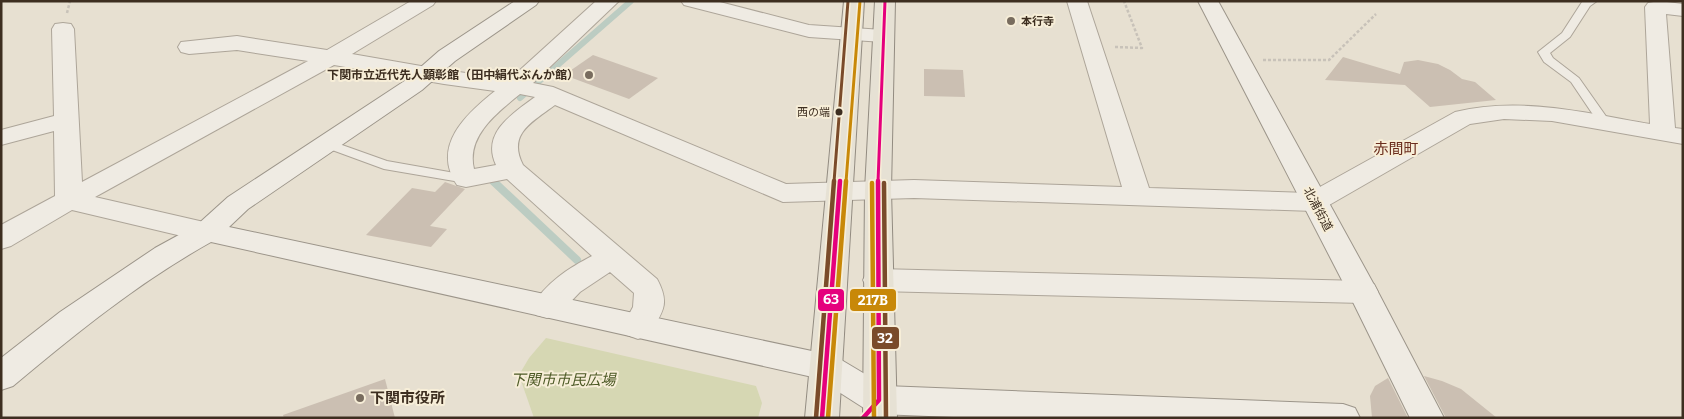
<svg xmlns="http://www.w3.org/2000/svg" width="1684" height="419" font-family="Bitter,'Noto Sans JP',serif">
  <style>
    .green { fill: #d6d7b3 }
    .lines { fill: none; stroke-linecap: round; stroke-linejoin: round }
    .stream-far1 { stroke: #bcccc2; stroke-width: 6 }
    .stream { stroke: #bcccc2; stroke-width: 8 }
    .building { fill: #cbbfb2 }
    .lane-casing { stroke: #ada599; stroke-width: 2 }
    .street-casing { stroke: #ada599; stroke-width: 2 }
    .secondary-casing { stroke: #9c958a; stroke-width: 2 }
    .primary-casing { stroke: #928b80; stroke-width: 2 }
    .path { stroke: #c8c2b9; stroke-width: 2.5; stroke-dasharray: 3 2; stroke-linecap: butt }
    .lane { fill: #efebe3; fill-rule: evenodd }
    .street { fill: #efebe3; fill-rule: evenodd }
    .secondary { fill: #efebe3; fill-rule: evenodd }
    .primary { fill: #e6e1d4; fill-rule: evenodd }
    .bus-1-far1-casing { stroke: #f7eed8; stroke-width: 6 }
    .bus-1-casing { stroke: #f7eed8; stroke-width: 8 }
    .bus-2-far1-casing { stroke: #f7eed8; stroke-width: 6 }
    .bus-2-casing { stroke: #f7eed8; stroke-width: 8 }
    .bus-3-far1-casing { stroke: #f7eed8; stroke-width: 6 }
    .bus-3-casing { stroke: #f7eed8; stroke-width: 8 }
    .bus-1-far1 { stroke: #e5007d; stroke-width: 3 }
    .bus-1 { stroke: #e5007d; stroke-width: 4.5 }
    .bus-2-far1 { stroke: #c88808; stroke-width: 3 }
    .bus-2 { stroke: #c88808; stroke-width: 4.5 }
    .bus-3-far1 { stroke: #7a4b2a; stroke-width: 3 }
    .bus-3 { stroke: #7a4b2a; stroke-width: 4.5 }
    .poi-dot { fill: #786c5e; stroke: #f7eed8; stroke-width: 2 }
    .bus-dot { fill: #3d2e20; stroke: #f7eed8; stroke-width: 2 }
    .labels { text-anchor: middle; stroke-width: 4; stroke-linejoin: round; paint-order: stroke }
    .far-poi-label { font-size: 11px; font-weight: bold; fill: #3d2e20; stroke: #f7eed8; text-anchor: start }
    .bus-label { font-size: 11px; fill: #3d2e20; stroke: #f7eed8; text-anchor: end }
    .poi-label { font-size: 12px; font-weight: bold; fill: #3d2e20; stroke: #f7eed8; text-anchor: end }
    .street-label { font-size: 12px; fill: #3d2e20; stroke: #f7eed8 }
    .quarter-label { font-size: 15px; fill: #6b2e1e; stroke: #f7eed8 }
    .near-park-label { font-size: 15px; font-style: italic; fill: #4d5a26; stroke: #f7eed8 }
    .near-poi-label { font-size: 15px; font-weight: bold; fill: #3d2e20; stroke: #f7eed8; text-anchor: start }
    .line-badge { stroke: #f7eed8; stroke-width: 2 }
    .badge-label { font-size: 14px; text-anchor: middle; font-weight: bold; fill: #fff }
  </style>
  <rect width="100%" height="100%" fill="#e7e0d1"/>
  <polygon class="green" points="546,338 756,386 762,403 758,418 534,418 519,375 529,358"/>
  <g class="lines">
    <g class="stream-far1">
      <polyline points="520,98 631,1"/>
      <polyline points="492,180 494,182"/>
    </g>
    <polyline class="stream" points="493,181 577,260"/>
  </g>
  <g class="building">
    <polygon points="593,55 658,78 629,99 564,75"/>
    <polygon points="1343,57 1400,74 1404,62 1418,60 1438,64 1450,70 1462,79 1475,82 1496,100 1430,107 1405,85 1325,80"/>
    <polygon points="924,69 963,70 965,97 924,96"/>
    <polygon points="445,182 465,189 430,226 447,229 431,247 366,235 412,188 435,192"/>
    <polygon points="1424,376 1442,381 1461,389 1497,418 1446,418"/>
    <polygon points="1388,378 1408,418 1372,418 1370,396 1375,386"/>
    <polygon points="385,379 395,418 284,418 283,415"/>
  </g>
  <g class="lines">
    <defs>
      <g id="lane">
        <polygon points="1597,1 1590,6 1570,37 1550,53 1553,58 1579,78 1610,122 1604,126 1600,125 1571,82 1544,62 1538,52 1562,33 1582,2"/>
        <polygon points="328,140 387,161 466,175 473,179 466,183 384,169 324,147 322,144"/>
      </g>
      <g id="street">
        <path d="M411 1H436L433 5 352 54 444 70 510 79 596 1H619L533 83 553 87 786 184 914 180 1122 187 1067 1H1087L1149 188 1309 193 1455 112C1520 96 1586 113 1650 124L1645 7 1648 3 1659 1 1683 4V16L1666 14 1675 128 1683 129V144L1552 121 1504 119 1470 124 1324 208 1314 211 914 198 783 202 555 105C532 122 507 134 523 165L657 279C671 305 662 312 649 335L638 339 627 335 622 327 633 307 634 293 610 272 580 292 558 315 547 318 536 315 532 307C545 283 569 268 592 256L507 179 466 187 457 185C431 146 466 114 495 91L444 84 334 65 95 197 217 225 221 232 217 239 207 242 72 210 11 246 1 249V225L55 196 54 131 1 145V130L54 116 52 29 55 24 63 23 71 24 74 29 82 182 308 61 237 50 189 54 181 52 178 47 181 42 237 36 327 50ZM520 94 535 97C512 114 481 133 496 165L474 169C466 136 497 113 520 94Z"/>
        <polygon points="681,1 716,1 809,25 883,30 891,31 894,36 891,41 883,42 809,37 684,5"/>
        <polygon points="878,269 1363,281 1374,284 1378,292 1374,300 1363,303 878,291 867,288 863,280 867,272"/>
      </g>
      <g id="secondary">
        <path d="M515 1H539L536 5 455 61 422 90 248 209 229 227 826 354 838 358 885 386 1343 404 1355 408 1360 418H978L879 414 867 410 817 378 211 242C139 282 75 334 13 386L1 390V358L60 312 155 248 197 225 228 197 406 80 439 51Z"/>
        <polygon points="1198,1 1218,1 1378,292 1444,418 1410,418 1348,292"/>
      </g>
      <g id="primary">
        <polygon points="844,1 864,1 839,418 805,418"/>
        <polygon points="875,1 895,1 891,190 897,418 863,418 865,190"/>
      </g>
    </defs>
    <use href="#lane" class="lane-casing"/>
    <use href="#street" class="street-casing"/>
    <use href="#secondary" class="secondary-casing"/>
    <use href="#primary" class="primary-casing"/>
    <g class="path">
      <polyline points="67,13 70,1"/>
      <polyline points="1115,47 1142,48 1124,1"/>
      <polyline points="1263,60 1329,60 1376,14"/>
    </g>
    <use href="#lane" class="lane"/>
    <use href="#street" class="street"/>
    <use href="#secondary" class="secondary"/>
    <use href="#primary" class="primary"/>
    <defs>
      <polyline id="bus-1-far1" points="878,182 885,1"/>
      <g id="bus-1">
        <polyline points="822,418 840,181"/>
        <polyline points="863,418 879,400 878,181"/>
      </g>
      <polyline id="bus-2-far1" points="846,182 860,1"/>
      <g id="bus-2">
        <polyline points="872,183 874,418"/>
        <polyline points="828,418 846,181"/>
      </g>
      <polyline id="bus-3-far1" points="834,182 848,1"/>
      <g id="bus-3">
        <polyline points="884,183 886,418"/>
        <polyline points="816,418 834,181"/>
      </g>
    </defs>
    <use href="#bus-1-far1" class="bus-1-far1-casing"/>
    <use href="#bus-1" class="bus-1-casing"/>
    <use href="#bus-2-far1" class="bus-2-far1-casing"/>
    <use href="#bus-2" class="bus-2-casing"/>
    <use href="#bus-3-far1" class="bus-3-far1-casing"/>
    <use href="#bus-3" class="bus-3-casing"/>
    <use href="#bus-1-far1" class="bus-1-far1"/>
    <use href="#bus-1" class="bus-1"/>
    <use href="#bus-2-far1" class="bus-2-far1"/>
    <use href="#bus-2" class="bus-2"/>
    <use href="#bus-3-far1" class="bus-3-far1"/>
    <use href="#bus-3" class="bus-3"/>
  </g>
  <g class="poi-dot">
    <circle cx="1011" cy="21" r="5"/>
    <circle cx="589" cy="75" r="5"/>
    <circle cx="360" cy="398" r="5"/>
  </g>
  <circle class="bus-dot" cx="839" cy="112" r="4.5"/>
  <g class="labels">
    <g class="far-poi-label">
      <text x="1021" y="25">本行寺</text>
    </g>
    <g class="bus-label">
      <text x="830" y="116">西の端</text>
    </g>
    <g class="poi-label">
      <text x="579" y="79">下関市立近代先人顕彰館（田中絹代ぶんか館）</text>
    </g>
    <g class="street-label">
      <text transform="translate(1318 209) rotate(62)" y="4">北浦街道</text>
    </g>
    <g class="quarter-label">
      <text x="1396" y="154">赤間町</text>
    </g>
    <g class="near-park-label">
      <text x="563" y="385">下関市市民広場</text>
    </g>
    <g class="near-poi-label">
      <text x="370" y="403">下関市役所</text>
    </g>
  </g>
  <g class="line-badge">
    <rect x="817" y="288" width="28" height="24" rx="5" fill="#e5007d"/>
    <rect x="849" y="288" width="48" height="24" rx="5" fill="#c88808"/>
    <rect x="871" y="326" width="29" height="24" rx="5" fill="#7a4b2a"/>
  </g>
  <g class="badge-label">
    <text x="831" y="304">63</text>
    <text x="873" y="305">217B</text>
    <text x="885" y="343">32</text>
  </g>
  <rect width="1684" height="419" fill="none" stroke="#3d2e20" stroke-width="5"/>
</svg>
